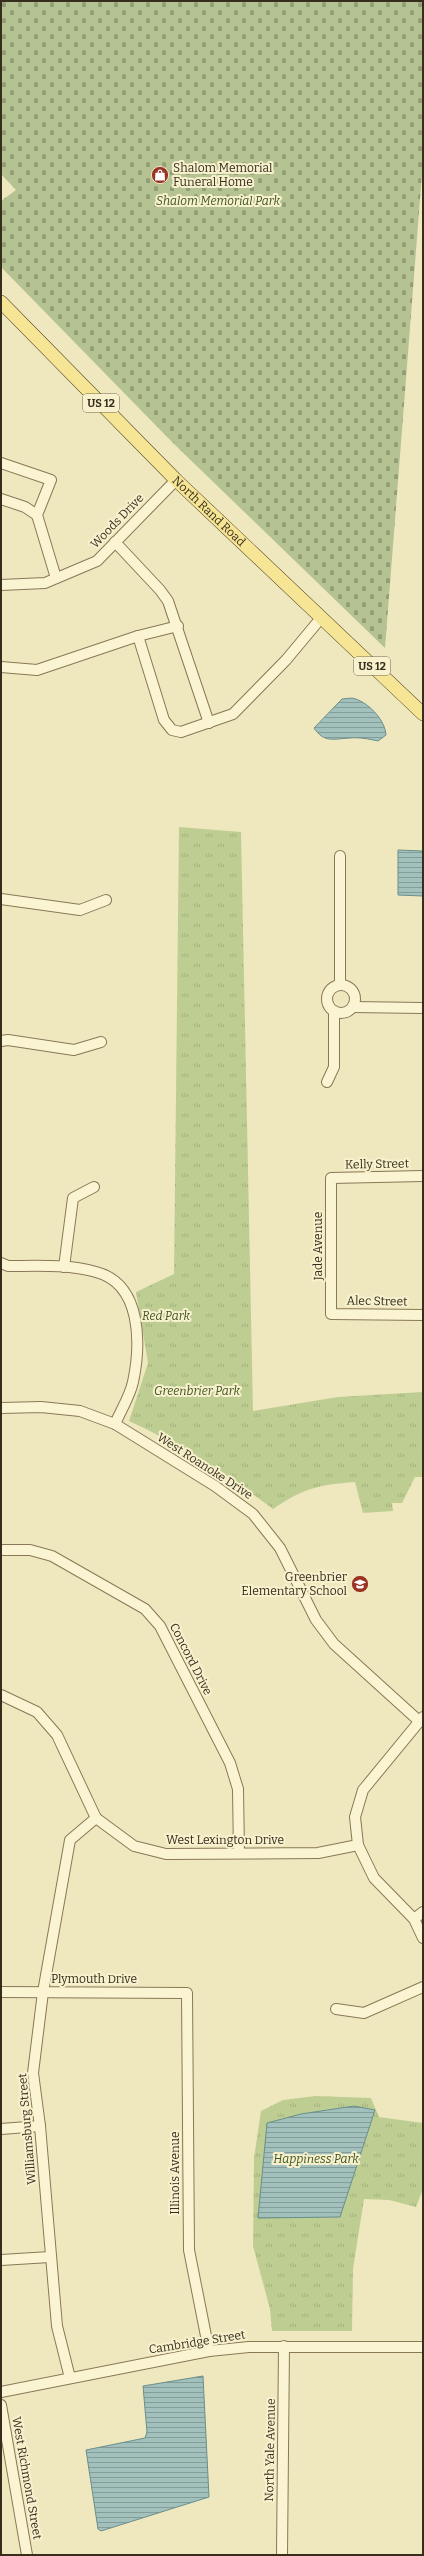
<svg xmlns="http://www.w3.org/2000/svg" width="424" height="2556" font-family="Bitter,serif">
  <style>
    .cemetery { fill: url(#cemetery-stones) }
    .park { fill: url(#park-tufts) }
    .water { fill: url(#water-rules); stroke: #698f8b }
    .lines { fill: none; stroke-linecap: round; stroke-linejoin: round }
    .minor-casing { stroke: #897856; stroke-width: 12 }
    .major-casing { stroke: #56452b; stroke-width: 14 }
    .minor { stroke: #faf4d2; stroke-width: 10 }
    .major { stroke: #f5e594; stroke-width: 13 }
    .labels { text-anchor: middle; stroke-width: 4; stroke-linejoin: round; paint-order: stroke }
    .shield { fill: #f7f1ce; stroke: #716851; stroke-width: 1 }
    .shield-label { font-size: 11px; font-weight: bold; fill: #372d1c }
    .poi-label { font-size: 12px; fill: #372d1c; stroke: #f7f1ce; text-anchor: start }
    .park-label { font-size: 12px; font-style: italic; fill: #405521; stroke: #f7f1ce }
    .street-label { font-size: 12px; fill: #372d1c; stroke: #f7f1ce }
  </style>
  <defs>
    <pattern id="cemetery-stones" width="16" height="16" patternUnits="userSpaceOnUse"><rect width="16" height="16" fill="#b5c292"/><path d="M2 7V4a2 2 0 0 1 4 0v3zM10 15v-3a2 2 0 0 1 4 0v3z" fill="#949e76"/></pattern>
    <pattern id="park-tufts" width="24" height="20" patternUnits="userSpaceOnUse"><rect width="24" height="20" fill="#bece92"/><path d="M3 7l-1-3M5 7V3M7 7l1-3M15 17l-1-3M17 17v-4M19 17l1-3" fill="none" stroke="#a4b17d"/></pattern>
    <pattern id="water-rules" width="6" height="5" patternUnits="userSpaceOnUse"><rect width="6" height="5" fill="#a2c1bc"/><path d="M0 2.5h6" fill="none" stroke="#859d98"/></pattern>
  </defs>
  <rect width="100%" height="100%" fill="#efe8bf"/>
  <polygon class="cemetery" points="1,1 423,1 423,161 385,648 173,443 1,267 1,201 16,190 1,174"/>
  <g class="park">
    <path d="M179 827 241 832 253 1411 338 1397 423 1392V1477H415L402 1503H392L393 1511 363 1513 355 1482C318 1485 304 1488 273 1509 228 1475 181 1445 129 1421L148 1363 136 1292 174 1274Z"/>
    <polygon points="315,2096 371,2098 379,2117 423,2123 423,2189 416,2207 389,2200 364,2199 353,2269 352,2331 272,2331 270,2309 253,2246 254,2158 261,2111 283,2100"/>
  </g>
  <g class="water">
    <path d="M352 698C367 701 385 719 386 735L378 741C369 739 359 737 350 738 333 739 324 743 314 728L342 699Z"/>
    <polygon points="398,850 423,851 423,896 398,895"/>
    <polygon points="354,2106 375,2110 340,2217 258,2218 267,2123 301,2114"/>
    <polygon points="203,2376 209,2497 101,2531 98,2529 86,2450 145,2438 147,2432 143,2386"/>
  </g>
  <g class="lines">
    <defs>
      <g id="minor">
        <polyline points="1,463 51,480 37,515 56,578"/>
        <polyline points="1,499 25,507 37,515"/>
        <polyline points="115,542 160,590 168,601 209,723"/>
        <polyline points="1,585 45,583 97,561 176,480"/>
        <polyline points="138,636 164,720 172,730 181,732 233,714 286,660 321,618"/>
        <polyline points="1,667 37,670 138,636 178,626"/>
        <polyline points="340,856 340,985"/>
        <polyline points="1,899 80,910 106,900"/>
        <circle cx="341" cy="999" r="14"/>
        <polyline points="353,1007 423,1008"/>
        <polyline points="1,1041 8,1040 74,1050 101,1042"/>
        <polyline points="327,1082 334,1067 334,1011"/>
        <polyline points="423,1176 331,1178 331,1314 423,1315"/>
        <path d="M1 1263 8 1266C37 1266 67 1264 96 1272 142 1284 141 1344 133 1382 130 1396 121 1410 115 1424"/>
        <polyline points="64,1267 73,1198 94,1187"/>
        <polyline points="1,1408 41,1407 80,1411 115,1424 215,1486 253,1514 280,1548 316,1620 334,1644 419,1721"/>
        <polyline points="1,1550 30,1550 52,1556 145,1609 160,1626 230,1763 238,1789 239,1853"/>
        <polyline points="1,1695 37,1712 57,1735 96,1818 134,1846 166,1854 318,1853 358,1845"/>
        <polyline points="423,1717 363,1790 355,1817 358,1845 374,1878 414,1919 423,1938"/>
        <polyline points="414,1919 423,1912"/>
        <polyline points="1,1992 187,1993 189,2250 209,2351"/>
        <polyline points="336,2009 364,2013 423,1987"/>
        <polyline points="1,2129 40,2126"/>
        <polyline points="1,2260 50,2257"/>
        <polyline points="70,2378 57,2326 40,2126 33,2073 43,1992 70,1840 96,1818"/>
        <polyline points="1,2392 209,2351 249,2347 423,2347"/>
        <polyline points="1,2405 27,2555"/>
        <polyline points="282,2555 284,2346"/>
      </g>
      <g id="major">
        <path id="s1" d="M1 302 176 480 423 714"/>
      </g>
    </defs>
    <use href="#minor" class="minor-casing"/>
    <use href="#major" class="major-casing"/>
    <use href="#minor" class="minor"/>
    <use href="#major" class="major"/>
  </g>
  <defs>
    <symbol id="shop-disc" viewBox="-11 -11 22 22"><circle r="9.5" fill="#9a3424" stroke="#f7f1ce"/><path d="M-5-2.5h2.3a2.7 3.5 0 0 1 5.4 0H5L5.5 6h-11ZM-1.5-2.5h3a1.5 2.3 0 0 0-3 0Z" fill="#fff"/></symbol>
    <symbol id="school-disc" viewBox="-11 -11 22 22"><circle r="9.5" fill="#9a3424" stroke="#f7f1ce"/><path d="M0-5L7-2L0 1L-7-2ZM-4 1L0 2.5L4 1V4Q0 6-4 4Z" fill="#fff"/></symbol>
  </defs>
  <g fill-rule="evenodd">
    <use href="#shop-disc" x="150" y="165" width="20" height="20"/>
    <use href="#school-disc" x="350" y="1574" width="20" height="20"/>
  </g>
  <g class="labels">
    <g class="shield">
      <rect x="83" y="394" width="36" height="18" rx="3"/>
      <rect x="354" y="657" width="36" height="18" rx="3"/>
    </g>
    <g class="shield-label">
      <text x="101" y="407">US 12</text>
      <text x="372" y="670">US 12</text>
    </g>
    <g class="poi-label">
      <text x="173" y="172">Shalom Memorial<tspan x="173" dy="14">Funeral Home</tspan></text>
      <text x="347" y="1581" text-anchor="end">Greenbrier<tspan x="347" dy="14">Elementary School</tspan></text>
    </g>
    <g class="park-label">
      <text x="218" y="205">Shalom Memorial Park</text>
      <text x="166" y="1320">Red Park</text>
      <text x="197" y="1395">Greenbrier Park</text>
      <text x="316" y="2163">Happiness Park</text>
    </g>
    <g class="street-label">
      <text dy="4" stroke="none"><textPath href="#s1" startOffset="295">North Rand Road</textPath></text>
      <text transform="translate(117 521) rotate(-46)" y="4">Woods Drive</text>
      <text transform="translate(377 1164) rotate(-1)" y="4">Kelly Street</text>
      <text transform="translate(318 1246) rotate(-90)" y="4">Jade Avenue</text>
      <text transform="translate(377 1301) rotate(1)" y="4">Alec Street</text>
      <text transform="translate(205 1466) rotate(33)" y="4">West Roanoke Drive</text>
      <text transform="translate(191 1659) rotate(63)" y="4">Concord Drive</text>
      <text x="225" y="1844">West Lexington Drive</text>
      <text x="94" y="1983">Plymouth Drive</text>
      <text transform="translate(27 2129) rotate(-95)" y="4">Williamsburg Street</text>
      <text transform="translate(175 2173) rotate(-90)" y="4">Illinois Avenue</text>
      <text transform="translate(197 2342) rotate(-9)" y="4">Cambridge Street</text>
      <text transform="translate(270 2450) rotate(-89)" y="4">North Yale Avenue</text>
      <text transform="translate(27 2478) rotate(80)" y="4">West Richmond Street</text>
    </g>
  </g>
  <rect width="424" height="2556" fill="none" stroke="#372d1c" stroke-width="4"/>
</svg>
